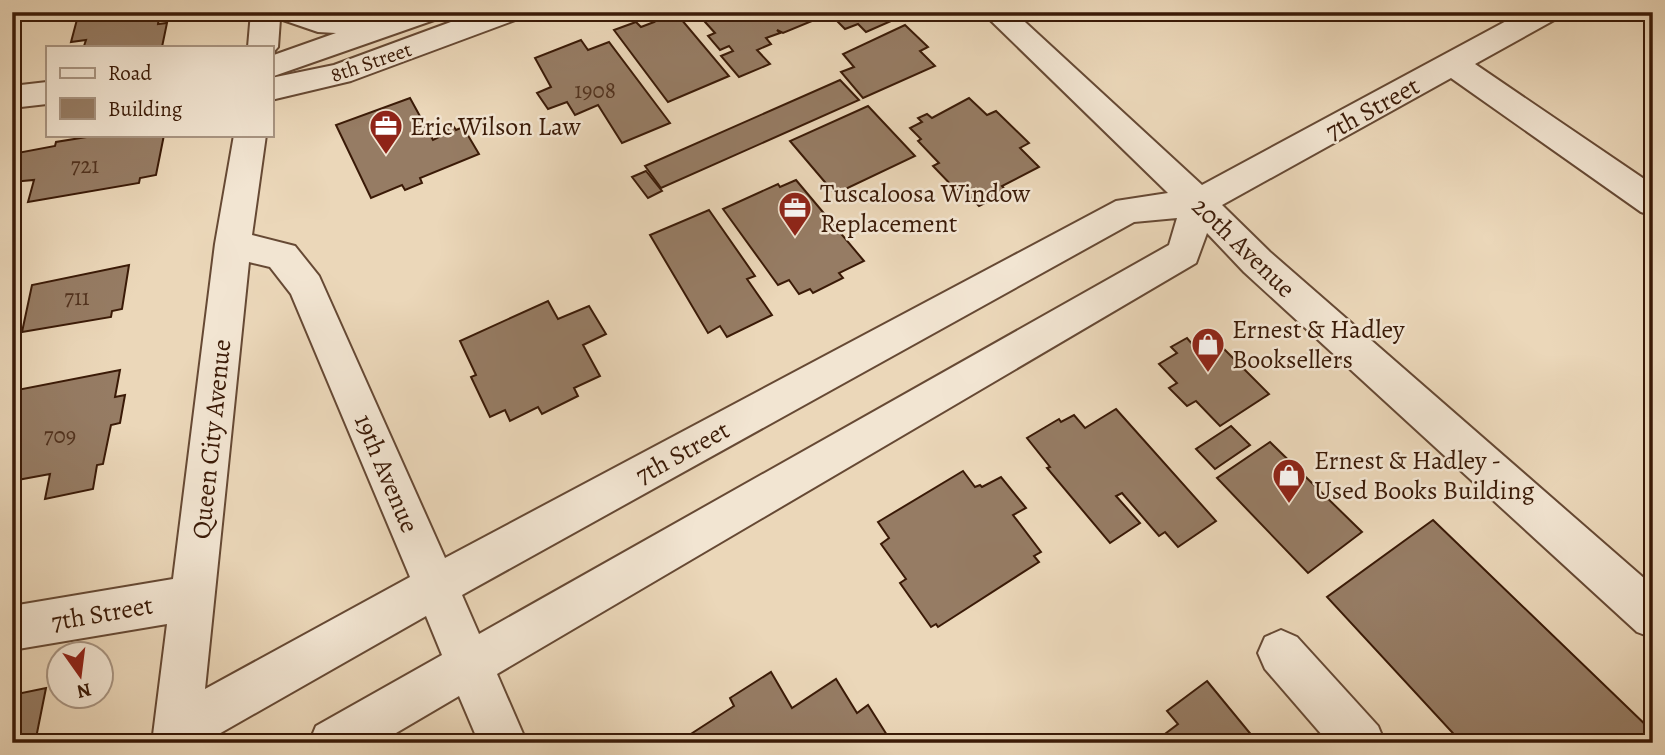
<svg xmlns="http://www.w3.org/2000/svg" width="1665" height="755" font-family="Alegreya,serif">
  <style>
    .building { fill: #967c64; stroke: #3a1a07; stroke-width: 2 }
    .lines { fill: none; stroke-linecap: round; stroke-linejoin: round }
    .minor-casing { stroke: #664934; stroke-width: 4 }
    .minor { fill: #f2e5d2; fill-rule: evenodd }
    .labels { text-anchor: middle; stroke-width: 5; stroke-linejoin: round; paint-order: stroke }
    .far-street-label { font-size: 21px; fill: #3a1a07; stroke: #f2e5d2 }
    .number-label { font-size: 23px; fill: #51321e }
    .street-label { font-size: 26px; fill: #3a1a07; stroke: #f2e5d2 }
    .poi-label { font-size: 26px; fill: #3a1a07; stroke: #f2e5d2; text-anchor: start }
  </style>
  <rect width="100%" height="100%" fill="#ebd7b9"/>
  <filter id="stains"><feTurbulence type="fractalNoise" baseFrequency=".00286" numOctaves="4"/><feColorMatrix values="0 0 0 0 .2 0 0 0 0 .09 0 0 0 0 .02 0 0 0 .5 -.17"/></filter>
  <radialGradient id="worn" r=".72"><stop offset=".6" stop-color="#630" stop-opacity="0"/><stop offset="1" stop-color="#630" stop-opacity=".3"/></radialGradient>
  <g class="building">
    <polygon points="79,12 155,12 159,17 158,24 167,23 162,47 79,47 84,46 86,40 71,42"/>
    <polygon points="660,12 676,13 729,76 668,102 614,30 636,22 641,27 654,22 649,17"/>
    <polygon points="696,12 763,12 766,16 776,12 821,12 824,16 783,33 777,30 780,33 766,38 771,44 757,50 770,64 739,77 721,56 733,51 729,46 720,50 708,36 715,33"/>
    <polygon points="833,12 891,12 898,18 866,32 858,24 845,29 833,17 836,16"/>
    <polygon points="905,25 928,47 920,51 935,66 863,98 841,72 854,67 843,54"/>
    <polygon points="581,40 588,50 609,42 670,123 622,143 598,105 575,115 567,102 548,109 537,93 551,87 535,58"/>
    <polygon points="840,80 859,100 661,188 645,166"/>
    <polygon points="410,98 433,140 439,137 437,133 454,127 456,130 463,127 479,154 420,178 422,183 405,190 402,185 371,198 336,125"/>
    <polygon points="969,98 987,115 996,111 1029,143 1020,148 1039,167 1002,186 1007,192 979,206 961,187 956,190 933,166 939,163 918,141 921,139 910,128 922,122 918,118 927,114 932,118"/>
    <polygon points="868,106 915,156 835,194 790,141"/>
    <polygon points="99,135 164,135 156,175 140,178 139,183 28,202 34,180 12,182 12,154 55,146 56,142"/>
    <polygon points="646,171 662,191 648,198 632,177"/>
    <polygon points="796,180 864,261 839,273 843,278 813,293 810,289 799,294 789,280 778,285 723,209 778,184 780,187"/>
    <polygon points="709,210 755,276 747,279 772,315 727,337 720,326 708,333 650,235"/>
    <polygon points="129,265 122,309 112,311 111,317 22,332 32,285"/>
    <polygon points="548,301 558,319 589,306 606,334 583,345 600,376 574,388 578,396 542,414 538,407 510,421 505,410 490,417 471,377 476,375 460,341"/>
    <polygon points="1210,335 1269,394 1220,426 1196,401 1187,406 1169,388 1177,383 1159,364 1177,353 1171,347 1187,338 1192,344"/>
    <polygon points="120,370 115,397 125,395 120,423 111,425 103,464 97,465 93,489 45,499 50,474 12,481 12,391"/>
    <polygon points="1116,409 1216,521 1178,547 1165,532 1159,536 1122,493 1116,496 1140,523 1110,543 1047,468 1050,467 1027,438 1059,419 1061,422 1074,415 1085,428"/>
    <polygon points="1231,426 1250,445 1215,469 1196,449"/>
    <polygon points="1270,442 1362,532 1308,573 1217,478"/>
    <polygon points="963,471 975,487 980,485 982,487 1001,477 1026,508 1013,515 1041,552 1034,556 1039,562 938,627 936,624 931,627 900,583 906,579 881,544 889,538 878,522"/>
    <polygon points="1433,520 1653,732 1653,743 1462,743 1327,597"/>
    <polygon points="771,672 792,708 836,679 857,713 868,705 892,743 677,743 734,706 730,698"/>
    <polygon points="1207,681 1258,743 1153,743 1178,724 1167,711"/>
    <polygon points="46,688 35,743 12,743 12,695"/>
  </g>
  <g class="lines">
    <defs>
      <g id="minor">
        <polygon points="251,12 320,12 378,19 397,12 441,12 437,19 271,77 271,56 336,33 318,32 280,19 278,47 271,55 271,47 248,47"/>
        <polygon points="478,12 522,12 518,19 351,81 271,100 271,78 334,65"/>
        <path d="M982 12H1014L1202 185 1523 12H1560L1556 19 1475 64 1653 185V216L1641 212 1451 78 1222 205 1270 252 1653 586V638L1637 632 1244 272 1207 233 1196 263 497 674 527 743H479L459 696 379 743H309L316 726 442 655 426 616 203 743H152L167 624 12 650V606L173 579 215 244 234 135H266L252 235 295 246 319 276 445 558 1116 201 1168 193ZM1177 218 1169 245 479 634 462 595 1134 222ZM249 262 270 267 291 294 410 577 205 689Z"/>
        <polygon points="47,82 47,104 12,108 12,86"/>
        <polygon points="1281,630 1297,637 1378,726 1385,743 1329,743 1265,669 1258,653 1265,637"/>
      </g>
    </defs>
    <use href="#minor" class="minor-casing"/>
    <use href="#minor" class="minor"/>
  </g>
  <defs>
    <symbol id="office-pin" viewBox="-11 -11 22 30"><path d="M0 17L-7.5 6A9.5 9.5 0 1 1 7.5 6Z" fill="#8f2418" stroke="#f2e5d2"/><path d="M-6-3h4V-5.5h4V-3h4V5H-6ZM-1-4.5V-3h2v-1.5ZM-6 0V1H6V0Z" fill="#fff"/></symbol>
    <symbol id="shop-pin" viewBox="-11 -11 22 30"><path d="M0 17L-7.5 6A9.5 9.5 0 1 1 7.5 6Z" fill="#8f2418" stroke="#f2e5d2"/><path d="M-5-2.5h2.3a2.7 3.5 0 0 1 5.4 0H5L5.5 6h-11ZM-1.5-2.5h3a1.5 2.3 0 0 0-3 0Z" fill="#fff"/></symbol>
  </defs>
  <g fill-rule="evenodd">
    <use href="#office-pin" x="367" y="107" width="38" height="52"/>
    <use href="#office-pin" x="776" y="189" width="38" height="52"/>
    <use href="#shop-pin" x="1189" y="325" width="38" height="52"/>
    <use href="#shop-pin" x="1270" y="456" width="38" height="52"/>
  </g>
  <g class="labels">
    <g class="far-street-label">
      <text transform="translate(371 62) rotate(-19)" y="7">8th Street</text>
    </g>
    <g class="number-label">
      <text x="595" y="98">1908</text>
      <text x="85" y="173">721</text>
      <text x="77" y="305">711</text>
      <text x="60" y="443">709</text>
    </g>
    <g class="street-label">
      <text transform="translate(1372 108) rotate(-29)" y="9">7th Street</text>
      <text transform="translate(1244 247) rotate(44)" y="9">20th Avenue</text>
      <text transform="translate(211 439) rotate(-84)" y="9">Queen City Avenue</text>
      <text transform="translate(682 452) rotate(-29)" y="9">7th Street</text>
      <text transform="translate(387 473) rotate(67)" y="9">19th Avenue</text>
      <text transform="translate(102 613) rotate(-10)" y="9">7th Street</text>
    </g>
    <g class="poi-label">
      <text x="410" y="135">Eric Wilson Law</text>
      <text x="820" y="202">Tuscaloosa Window<tspan x="820" dy="30">Replacement</tspan></text>
      <text x="1232" y="338">Ernest &amp; Hadley<tspan x="1232" dy="30">Booksellers</tspan></text>
      <text x="1314" y="469">Ernest &amp; Hadley -<tspan x="1314" dy="30">Used Books Building</tspan></text>
    </g>
  </g>
  <rect width="1665" height="755" fill="none" stroke="#ebd7b9" stroke-width="42"/>
  <rect x="14" y="14" width="1637" height="727" fill="none" stroke="#3a1a07" stroke-width="3.5"/>
  <rect x="21" y="21" width="1623" height="713" fill="none" stroke="#3a1a07" stroke-width="2"/>
  <rect x="46" y="46" width="228" height="91" fill="#f2e5d2" stroke="#a89481" stroke-width="2"/>
  <rect x="60" y="68" width="35" height="10" fill="#f2e5d2" stroke="#a89481" stroke-width="2"/>
  <text x="108" y="80" font-size="21" fill="#3a1a07">Road</text>
  <rect x="60" y="98" width="35" height="21" fill="#967c64" stroke="#a89481" stroke-width="2"/>
  <text x="108" y="116" font-size="21" fill="#3a1a07">Building</text>
  <g transform="translate(80 675) rotate(166)"><circle r="33" fill="#f2e5d2" stroke="#a89481" stroke-width="2"/>
  <path d="M0-5L12 26L0 18L-12 26Z" fill="#8f2418"/>
  <text y="-10" font-size="19" font-weight="bold" text-anchor="middle" fill="#3a1a07">N</text>
  </g>
  <rect width="100%" height="100%" filter="url(#stains)"/>
  <rect width="100%" height="100%" fill="url(#worn)"/>
</svg>
